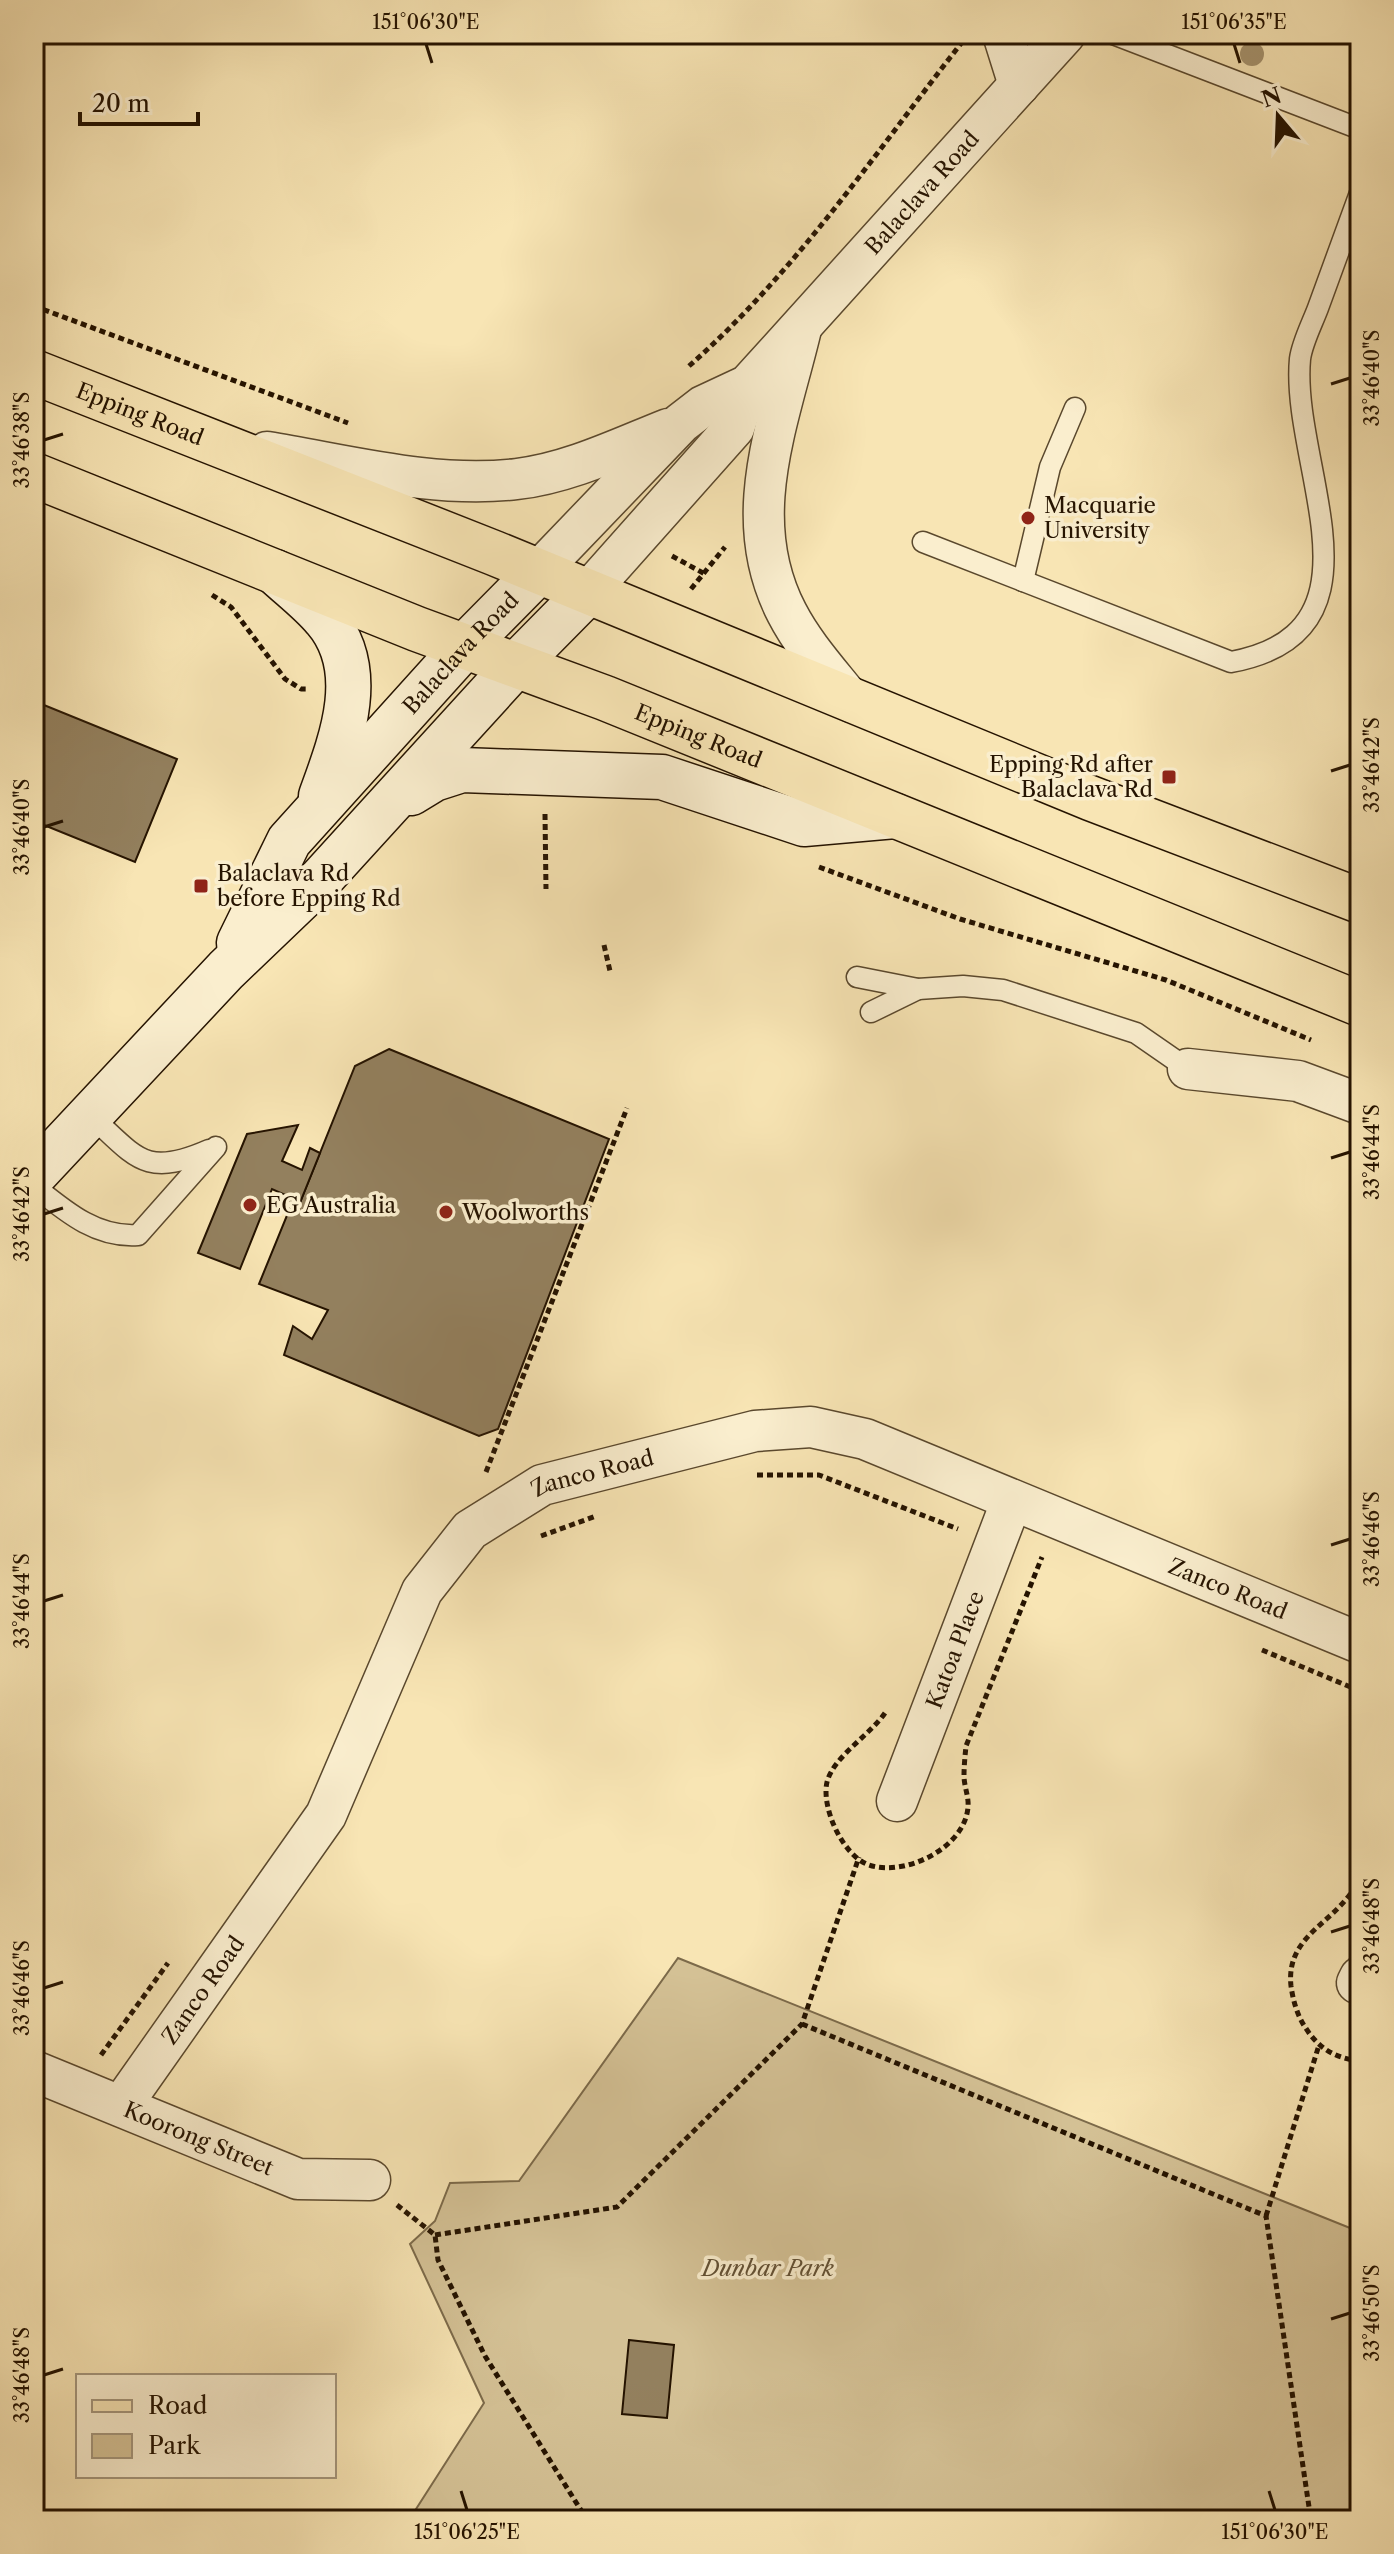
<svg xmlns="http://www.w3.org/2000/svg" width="1394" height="2554" font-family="'Libre Caslon Text',serif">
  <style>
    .green { fill: #d4c195; stroke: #7c6a4a; stroke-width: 2 }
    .building { fill: #93805e; stroke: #251300; stroke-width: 2 }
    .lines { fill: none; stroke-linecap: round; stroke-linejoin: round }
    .service-casing { stroke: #5a482d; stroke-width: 23 }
    .minor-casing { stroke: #5a482d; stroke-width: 43 }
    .secondary-casing { stroke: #251300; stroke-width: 47 }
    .primary-casing { stroke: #251300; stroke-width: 47 }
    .path { stroke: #251300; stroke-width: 5; stroke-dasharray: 6 4; stroke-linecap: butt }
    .service { stroke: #faeece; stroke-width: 20 }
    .minor { stroke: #faeece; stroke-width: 40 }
    .secondary { stroke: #faeece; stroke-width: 44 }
    .primary { stroke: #f8e5b4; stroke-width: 44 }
    .tree { fill: #a6936e }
    .ticks { fill: none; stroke: #251300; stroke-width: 3 }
    .poi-dot { fill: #8f2418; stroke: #faeece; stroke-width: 3 }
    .labels { text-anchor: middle; stroke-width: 7; stroke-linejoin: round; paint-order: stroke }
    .street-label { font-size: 22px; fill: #251300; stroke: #faeece }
    .poi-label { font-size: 22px; fill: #251300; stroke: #faeece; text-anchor: start }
    .park-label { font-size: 22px; font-style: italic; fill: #625034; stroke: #faeece }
    .neatline { fill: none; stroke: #251300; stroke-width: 3 }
    .ticks-label { font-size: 20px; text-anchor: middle; fill: #251300 }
  </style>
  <rect width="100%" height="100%" fill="#f8e5b4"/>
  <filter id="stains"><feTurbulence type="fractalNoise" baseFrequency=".0025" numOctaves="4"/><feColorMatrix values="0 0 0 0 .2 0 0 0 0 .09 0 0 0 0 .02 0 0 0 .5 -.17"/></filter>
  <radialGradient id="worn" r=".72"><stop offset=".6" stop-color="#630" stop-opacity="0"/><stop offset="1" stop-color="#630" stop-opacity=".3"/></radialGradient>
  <polygon class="green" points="678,1958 1360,2232 1360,2520 409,2520 484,2403 410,2244 435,2221 450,2183 519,2181"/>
  <g class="building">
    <polygon points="34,701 177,759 135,862 34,821"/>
    <polygon points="389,1049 609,1139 498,1429 479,1436 284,1355 293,1326 312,1339 328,1310 259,1284 290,1208 297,1210 355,1066"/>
    <polygon points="298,1125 282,1161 302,1170 310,1148 320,1153 297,1210 286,1207 290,1197 272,1189 240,1269 198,1253 247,1134"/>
    <polygon points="629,2340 674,2345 667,2418 622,2414"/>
  </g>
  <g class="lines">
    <defs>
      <g id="service">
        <polyline points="1113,34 1360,129"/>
        <path d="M923 542 1231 662C1394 632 1290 466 1300 359 1302 343 1312 324 1318 308 1332 270 1346 232 1360 193"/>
        <polyline points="1023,581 1050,467 1075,408"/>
        <polyline points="857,977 918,989 963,986 1003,990 1136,1033 1188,1069"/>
        <polyline points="871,1012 918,989"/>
        <path d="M91 1116C137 1158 145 1178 209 1150"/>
        <path d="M34 1186C65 1211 96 1238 138 1235L216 1147"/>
      </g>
      <g id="minor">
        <polyline points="1003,34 1019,85"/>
        <path d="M801 329C778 425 738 519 787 613 804 646 830 674 852 702"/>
        <path d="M267 452C347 465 435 489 517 479 569 473 620 448 668 429"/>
        <path id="s1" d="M539 571 681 423 703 406 748 385 1065 34"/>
        <polyline points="589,591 734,428 748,385"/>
        <polyline points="1188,1069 1298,1081 1360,1104"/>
        <path id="s2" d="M897 1801 1012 1500"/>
        <polyline points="1357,1983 1360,1977"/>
        <path id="s3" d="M34 2071 298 2179 370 2180"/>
        <path id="s4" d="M121 2106 326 1815 422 1591 470 1530 542 1485 755 1431 811 1427 865 1439 1360 1643"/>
      </g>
      <g id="secondary">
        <path d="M275 572C291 587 311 602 325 619 369 670 341 741 321 796"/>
        <polyline points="411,793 434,779 462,770 662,777 804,824 895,816"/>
        <path id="s5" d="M239 943 289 841 465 646 539 571"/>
        <polyline points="34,1175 226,970 320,880 515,666 589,591"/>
      </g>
      <g id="primary">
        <path id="s6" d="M34 372 494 553 1090 798 1360 901"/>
        <path id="s7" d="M34 475 417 629 605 698 1360 1004"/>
      </g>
    </defs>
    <use href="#service" class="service-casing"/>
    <use href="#minor" class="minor-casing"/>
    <use href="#secondary" class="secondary-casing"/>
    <use href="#primary" class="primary-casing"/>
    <g class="path">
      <polyline points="34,306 348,423"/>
      <path d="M689 366C796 272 875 153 963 41"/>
      <polyline points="672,556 705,574"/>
      <polyline points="691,589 725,547"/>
      <polyline points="212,595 231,607 285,679 301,689 308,689"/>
      <polyline points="545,814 546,889"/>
      <polyline points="819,867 960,919 1166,980 1311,1040"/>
      <polyline points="604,945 610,971"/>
      <polyline points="486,1472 627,1108"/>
      <polyline points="757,1475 819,1475 958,1529"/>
      <polyline points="541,1536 596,1516"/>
      <polyline points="1262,1650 1360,1691"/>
      <path d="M885 1713C869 1736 834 1756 827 1782 821 1808 843 1856 869 1865 905 1877 965 1848 968 1807 969 1797 964 1786 964 1776 964 1766 965 1756 966 1746L1042 1557"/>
      <path d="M1360 1876C1343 1922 1285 1931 1291 1986 1293 2000 1297 2015 1305 2027 1319 2049 1335 2058 1360 2061"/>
      <polyline points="802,2024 1266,2216 1309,2507 1307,2520"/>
      <polyline points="101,2055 168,1963"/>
      <polyline points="397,2205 435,2235 438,2260 485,2356 587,2520"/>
      <polyline points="1266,2216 1319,2045"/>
      <polyline points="435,2235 617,2207 802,2024 859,1857"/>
    </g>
    <use href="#service" class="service"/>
    <use href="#minor" class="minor"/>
    <use href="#secondary" class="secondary"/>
    <use href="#primary" class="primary"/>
  </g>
  <circle class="tree" cx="1252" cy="54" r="12"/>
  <path class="ticks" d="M426 44 432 63M1234 44 1240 63M1331 384 1350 378M44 440 63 434M1331 771 1350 765M44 827 63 821M1331 1158 1350 1152M44 1214 63 1208M1331 1545 1350 1539M44 1601 63 1595M1331 1932 1350 1926M44 1988 63 1982M1331 2319 1350 2313M44 2375 63 2369M461 2491 467 2510M1269 2491 1275 2510"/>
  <g class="poi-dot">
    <circle cx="1028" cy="518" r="8"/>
    <rect x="1161" y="769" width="16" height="16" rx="4"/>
    <rect x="193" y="878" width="16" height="16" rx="4"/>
    <circle cx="250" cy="1205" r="8"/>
    <circle cx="446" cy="1212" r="8"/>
  </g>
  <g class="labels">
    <g class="street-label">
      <text dy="8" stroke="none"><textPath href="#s1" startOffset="542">Balaclava Road</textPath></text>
      <text dy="8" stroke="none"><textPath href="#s6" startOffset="114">Epping Road</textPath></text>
      <text dy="8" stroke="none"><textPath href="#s5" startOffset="368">Balaclava Road</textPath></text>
      <text dy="8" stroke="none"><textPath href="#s7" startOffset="714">Epping Road</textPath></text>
      <text dy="8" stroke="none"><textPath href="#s4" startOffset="814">Zanco Road</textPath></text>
      <text dy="8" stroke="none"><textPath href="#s4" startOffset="1486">Zanco Road</textPath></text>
      <text dy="8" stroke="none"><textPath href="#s2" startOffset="162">Katoa Place</textPath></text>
      <text dy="8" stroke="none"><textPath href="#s4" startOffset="142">Zanco Road</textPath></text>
      <text dy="8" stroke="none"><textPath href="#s3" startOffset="178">Koorong Street</textPath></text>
    </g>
    <g class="poi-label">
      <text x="1044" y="513">Macquarie<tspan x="1044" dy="25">University</tspan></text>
      <text x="1153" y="772" text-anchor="end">Epping Rd after<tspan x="1153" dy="25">Balaclava Rd</tspan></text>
      <text x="217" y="881">Balaclava Rd<tspan x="217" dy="25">before Epping Rd</tspan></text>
      <text x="266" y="1213">EG Australia</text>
      <text x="462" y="1220">Woolworths</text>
    </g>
    <g class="park-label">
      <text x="768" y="2276">Dunbar Park</text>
    </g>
  </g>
  <rect width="1394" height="2554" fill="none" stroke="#f8e5b4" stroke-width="88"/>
  <rect x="76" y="2374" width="260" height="104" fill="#faeece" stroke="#a5967c" stroke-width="2"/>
  <rect x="92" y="2400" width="40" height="12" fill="#f8e5b4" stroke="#a5967c" stroke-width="2"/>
  <text x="148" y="2414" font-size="24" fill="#251300">Road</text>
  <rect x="92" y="2434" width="40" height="24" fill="#d4c195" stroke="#a5967c" stroke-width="2"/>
  <text x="148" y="2454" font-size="24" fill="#251300">Park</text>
  <g transform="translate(1278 116) rotate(341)" stroke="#faeece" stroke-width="6" paint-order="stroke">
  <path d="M0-6L14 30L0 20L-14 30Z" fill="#251300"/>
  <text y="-12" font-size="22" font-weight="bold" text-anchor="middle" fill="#251300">N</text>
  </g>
  <path d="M80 112v12h118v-12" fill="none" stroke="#251300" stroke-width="4"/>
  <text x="92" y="112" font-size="24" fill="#251300" stroke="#faeece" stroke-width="6" paint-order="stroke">20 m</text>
  <rect x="44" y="44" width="1306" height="2466" class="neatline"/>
  <g class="ticks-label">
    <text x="426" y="29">151°06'30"E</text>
    <text x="1234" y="29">151°06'35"E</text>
    <text transform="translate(1372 378) rotate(-90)" y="7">33°46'40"S</text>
    <text transform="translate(22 440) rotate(-90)" y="7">33°46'38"S</text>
    <text transform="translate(1372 765) rotate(-90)" y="7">33°46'42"S</text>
    <text transform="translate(22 827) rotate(-90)" y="7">33°46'40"S</text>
    <text transform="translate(1372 1152) rotate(-90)" y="7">33°46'44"S</text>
    <text transform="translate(22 1214) rotate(-90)" y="7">33°46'42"S</text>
    <text transform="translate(1372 1539) rotate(-90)" y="7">33°46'46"S</text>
    <text transform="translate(22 1601) rotate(-90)" y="7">33°46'44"S</text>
    <text transform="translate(1372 1926) rotate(-90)" y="7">33°46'48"S</text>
    <text transform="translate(22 1988) rotate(-90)" y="7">33°46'46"S</text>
    <text transform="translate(1372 2313) rotate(-90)" y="7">33°46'50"S</text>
    <text transform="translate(22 2375) rotate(-90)" y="7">33°46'48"S</text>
    <text x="467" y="2539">151°06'25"E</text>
    <text x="1275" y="2539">151°06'30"E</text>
  </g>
  <rect width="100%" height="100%" filter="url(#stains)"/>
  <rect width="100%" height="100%" fill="url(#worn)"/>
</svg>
